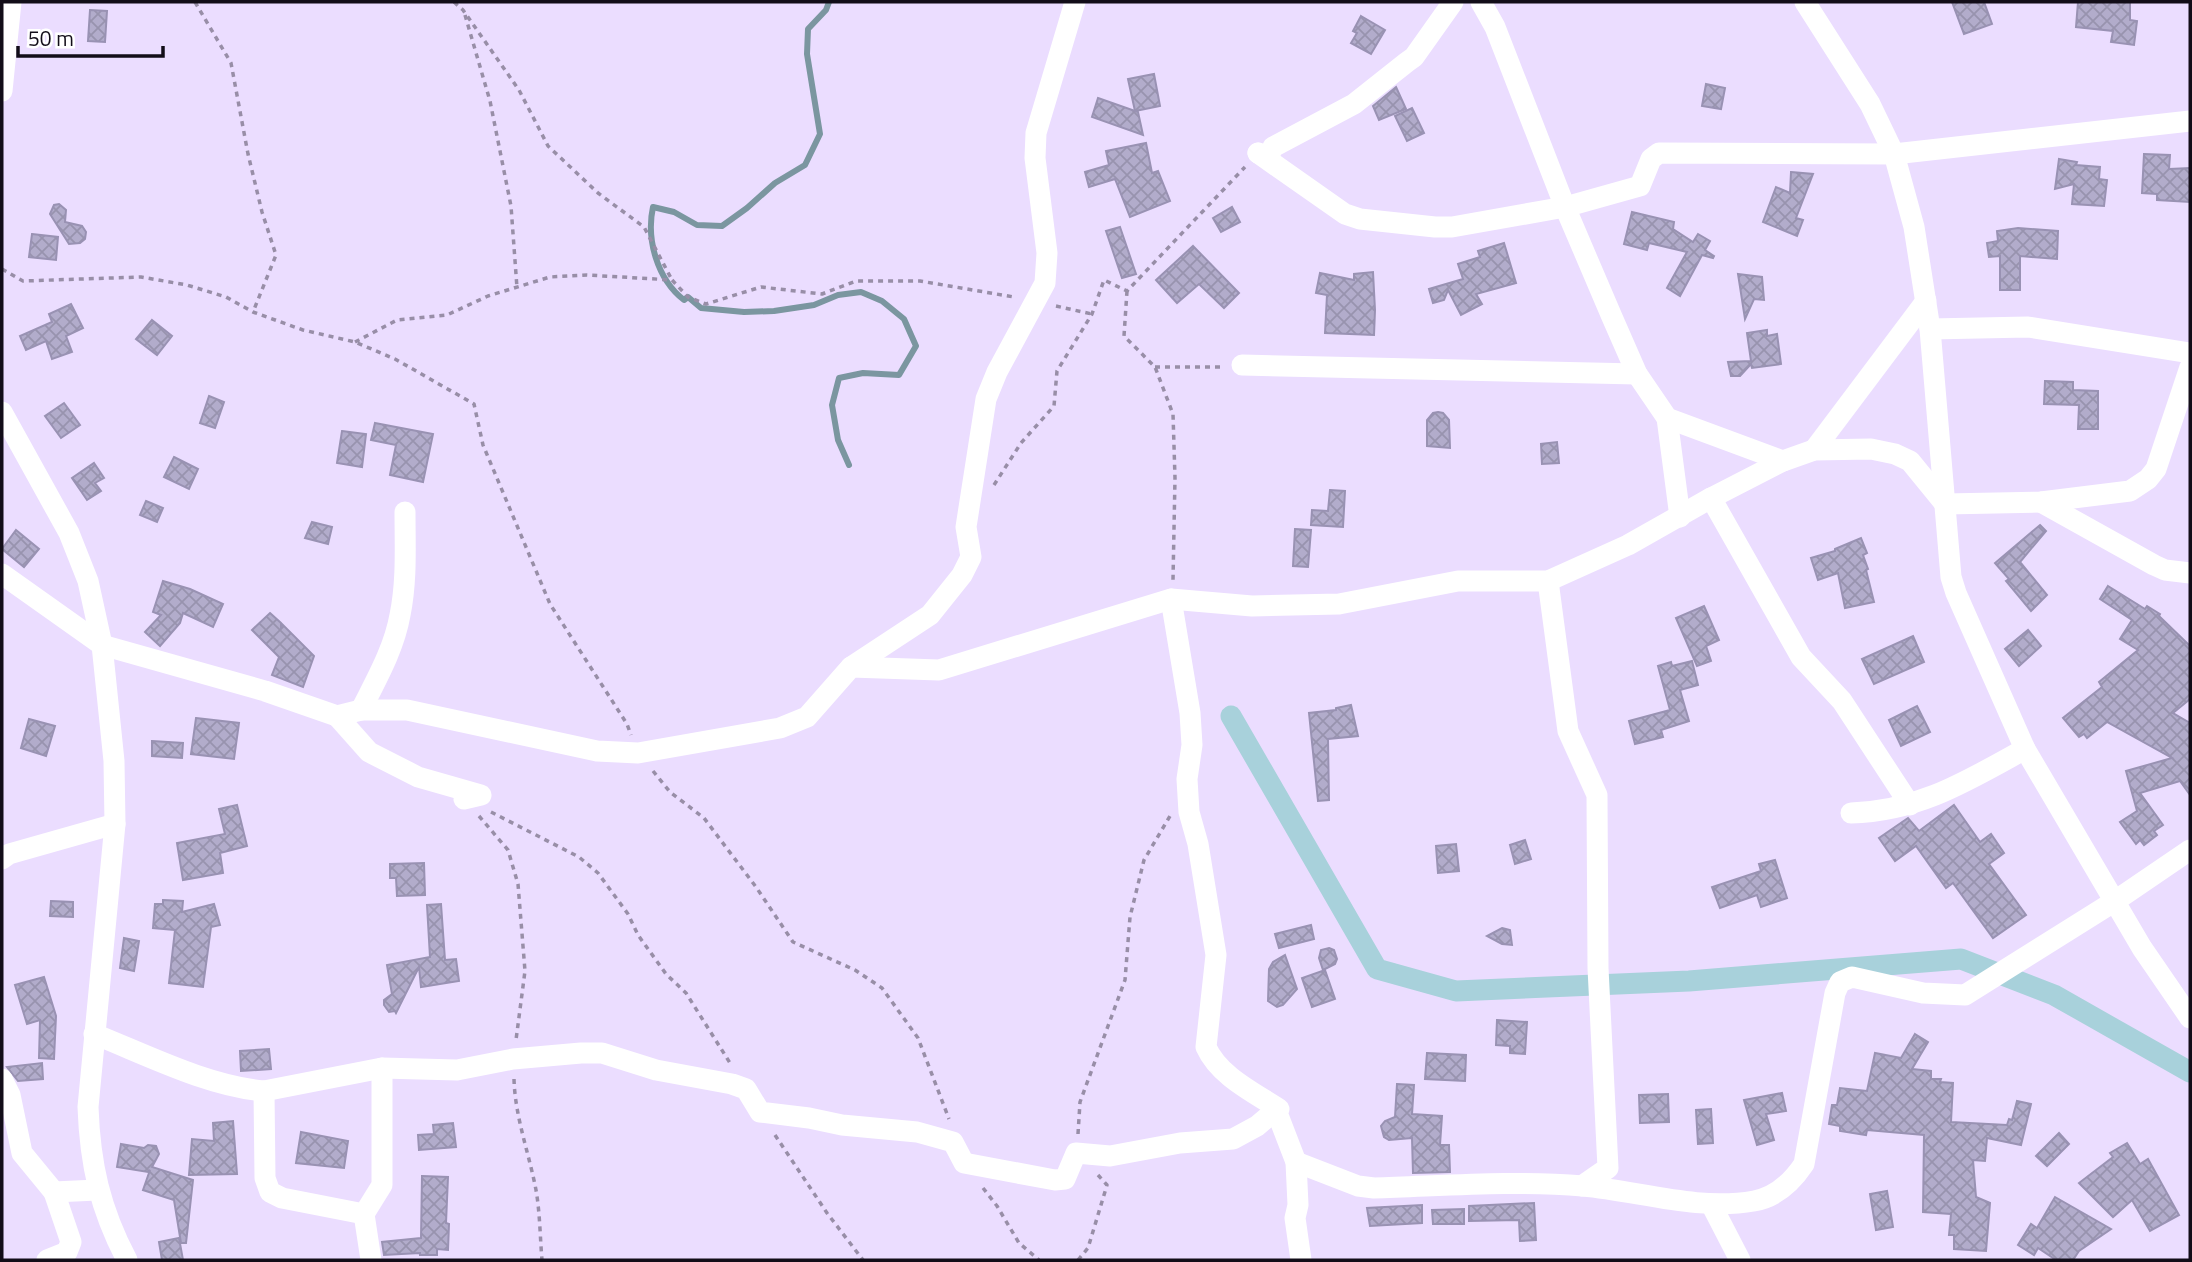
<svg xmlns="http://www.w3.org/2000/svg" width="2192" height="1262" font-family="'Titillium Web',sans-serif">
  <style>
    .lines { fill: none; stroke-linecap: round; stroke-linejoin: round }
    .stream { stroke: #7b96a0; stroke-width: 6 }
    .canal { stroke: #a8d1db; stroke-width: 21 }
    .building { fill: url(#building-cross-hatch); stroke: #9992b3; stroke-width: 2 }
    .path { stroke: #988ea7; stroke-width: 3.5; stroke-dasharray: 5 5; stroke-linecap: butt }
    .minor { stroke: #fff; stroke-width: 21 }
  </style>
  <defs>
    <pattern id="building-cross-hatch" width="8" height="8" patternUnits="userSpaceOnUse" patternTransform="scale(1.75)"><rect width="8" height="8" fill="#b2accb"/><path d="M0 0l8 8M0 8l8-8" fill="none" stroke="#9893ae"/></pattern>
  </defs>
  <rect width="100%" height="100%" fill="#ebddff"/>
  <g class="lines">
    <path class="stream" d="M829 2 826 10 808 29 807 54 820 134 805 165 775 183 747 208 722 226 697 225 674 212 653 207C646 239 657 279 684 300L688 297 701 308 744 312 774 311 814 305 838 295 861 292 882 301 904 319 916 346 899 375 863 373 839 378 832 405 838 440 849 465"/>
    <polyline class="canal" points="1231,716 1377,969 1456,991 1689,981 1961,959 2054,995 2190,1072"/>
  </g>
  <g class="building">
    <polygon points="1952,2 1984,2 1992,24 1964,34"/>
    <polygon points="2078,2 2130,2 2130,20 2137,21 2134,45 2111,42 2113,31 2076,27"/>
    <polygon points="90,10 107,11 105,42 88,41"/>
    <polygon points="1361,16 1385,30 1371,54 1351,43 1357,33 1353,31"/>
    <polygon points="1154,74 1160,106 1135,111 1128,79"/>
    <polygon points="1706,84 1725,88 1721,109 1702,106"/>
    <polygon points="1396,87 1406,109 1379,120 1373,106"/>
    <polygon points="1098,98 1138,112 1143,135 1092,117"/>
    <polygon points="1412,108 1424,133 1407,141 1395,116"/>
    <polygon points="1146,143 1152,173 1158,171 1170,201 1130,217 1115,179 1089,187 1085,172 1109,165 1106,151"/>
    <polygon points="2144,154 2170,155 2169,169 2190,168 2190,202 2157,200 2157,194 2142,193"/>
    <polygon points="2059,159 2077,162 2076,165 2100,167 2099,179 2107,180 2104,206 2072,204 2074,184 2055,189"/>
    <polygon points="1791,172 1813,174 1796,218 1803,220 1797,236 1763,222 1776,187 1790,193"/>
    <polygon points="59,204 66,210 65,222 82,226 86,232 85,239 80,243 69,244 50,214 54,205"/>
    <polygon points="1232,207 1240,222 1221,232 1213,218"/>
    <polygon points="1632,212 1674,222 1673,229 1693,242 1698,234 1710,241 1705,250 1714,256 1713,258 1702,255 1680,296 1667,288 1687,252 1649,243 1647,250 1624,244"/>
    <polygon points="1120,227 1136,274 1122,278 1106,231"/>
    <polygon points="2018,228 2058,231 2057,259 2020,256 2020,290 2000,290 2000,256 1989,257 1987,243 1998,241 1997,231"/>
    <polygon points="32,234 58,237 56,260 29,257"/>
    <polygon points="1504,243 1516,283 1476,294 1482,304 1461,315 1448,290 1444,300 1433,303 1429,289 1463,279 1458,264 1480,257 1478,251"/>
    <polygon points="1193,246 1239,293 1224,308 1199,284 1177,303 1156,280"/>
    <polygon points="1373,272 1375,310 1374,335 1325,333 1327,295 1316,293 1320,273 1354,280 1354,274"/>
    <polygon points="1738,274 1762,277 1764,300 1754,299 1745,319"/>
    <polygon points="71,304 83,328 66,336 72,352 52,359 46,341 26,350 20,336 52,322 49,314"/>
    <polygon points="152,320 172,336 157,355 136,339"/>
    <polygon points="1767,330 1767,336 1777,334 1781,364 1752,368 1751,364 1740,376 1731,376 1728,362 1751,361 1747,333"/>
    <polygon points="2045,381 2073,382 2073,390 2098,391 2098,429 2078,429 2079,405 2044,404"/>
    <polygon points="209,396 224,402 215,428 200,423"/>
    <polygon points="64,403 80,425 61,438 45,416"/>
    <polygon points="1438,412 1443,413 1449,420 1450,448 1427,446 1427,420 1433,413"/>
    <polygon points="375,423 433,434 423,482 390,475 396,445 371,440"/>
    <polygon points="342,431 366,434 362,467 337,463"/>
    <polygon points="1557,442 1559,463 1542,464 1541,444"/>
    <polygon points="174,457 198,469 189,489 164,477"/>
    <polygon points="94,463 104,478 95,483 101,491 87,500 72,478"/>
    <polygon points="1330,490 1345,491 1343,527 1311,525 1312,510 1328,511"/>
    <polygon points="146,501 163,508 157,522 140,515"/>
    <polygon points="312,522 332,527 328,544 305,538"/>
    <polygon points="2040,525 2046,531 2020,562 2047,595 2031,611 2006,581 2009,579 1995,563"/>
    <polygon points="1295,529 1311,530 1308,567 1293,566"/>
    <polygon points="16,530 39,549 24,567 2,549"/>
    <polygon points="1861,538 1867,553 1863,555 1868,569 1866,570 1874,602 1845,608 1838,573 1818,580 1811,558 1835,551 1835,549"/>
    <polygon points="163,581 190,589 223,604 213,627 183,613 180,623 160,646 145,632 161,615 153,612"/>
    <polygon points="2108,586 2145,609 2147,606 2160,614 2159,616 2190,646 2190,699 2173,713 2190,723 2190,795 2180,781 2140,793 2163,825 2154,831 2157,835 2144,845 2140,840 2136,844 2120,822 2137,811 2126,771 2172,758 2107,722 2087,738 2084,734 2079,737 2063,718 2102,687 2099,682 2138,650 2120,639 2132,620 2100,599"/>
    <polygon points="1704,606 1719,640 1706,646 1711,661 1697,666 1676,618"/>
    <polygon points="270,613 281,623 281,629 282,624 314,656 303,687 272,675 279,657 252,630"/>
    <polygon points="2028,630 2041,646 2019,666 2005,649"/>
    <polygon points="1913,636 1924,662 1874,684 1862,659"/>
    <polygon points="1692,661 1698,685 1680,690 1689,721 1661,730 1663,737 1635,744 1629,721 1670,710 1658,666 1671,662 1672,666"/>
    <polygon points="1351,705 1358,736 1328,739 1329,800 1318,801 1309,713 1336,710 1336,708"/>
    <polygon points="1917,706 1930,732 1901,746 1889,720"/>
    <polygon points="196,718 239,723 234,759 191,754"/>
    <polygon points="29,719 55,726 46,756 21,748"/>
    <polygon points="152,741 183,743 182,758 152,756"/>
    <polygon points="237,805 247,846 220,853 223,873 183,880 177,843 225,834 219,809"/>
    <polygon points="1954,805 1980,842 1991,834 2004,853 1989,864 2026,915 1993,938 1953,883 1946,888 1916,846 1895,861 1879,838 1908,818 1919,831"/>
    <polygon points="1525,840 1531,859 1515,864 1510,845"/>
    <polygon points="1456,844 1459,871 1438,873 1436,846"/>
    <polygon points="1775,860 1787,898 1761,907 1757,895 1720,908 1712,887 1761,871 1759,864"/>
    <polygon points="424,863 425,895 397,896 396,878 390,878 390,864"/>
    <polygon points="163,900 183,901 182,912 214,904 220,925 211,927 203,987 169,983 175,930 153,928 155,904 163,904"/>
    <polygon points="51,901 73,902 73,917 50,916"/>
    <polygon points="441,904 445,960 456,959 459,981 421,987 419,967 396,1013 395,1011 389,1012 384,1005 384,1000 392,994 387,965 430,957 427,905"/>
    <polygon points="1311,925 1314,939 1279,948 1275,934"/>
    <polygon points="1502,928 1510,930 1512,945 1502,944 1487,936"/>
    <polygon points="124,938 139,941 134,971 120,968"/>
    <polygon points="1329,948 1334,950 1337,959 1335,964 1323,970 1319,958 1321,950"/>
    <polygon points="1285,955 1297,989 1283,1005 1277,1007 1268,1001 1269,969 1273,962"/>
    <polygon points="1325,970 1335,999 1312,1007 1302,978"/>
    <polygon points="44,977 56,1016 54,1059 39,1058 40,1020 27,1024 15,985"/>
    <polygon points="1497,1020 1527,1022 1525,1054 1510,1053 1510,1046 1496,1045"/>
    <polygon points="1915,1034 1928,1042 1912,1069 1931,1071 1931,1079 1941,1079 1940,1082 1953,1083 1951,1122 2007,1125 2009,1119 2012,1120 2017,1101 2031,1104 2021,1145 1987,1138 1985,1161 1973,1160 1976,1197 1990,1203 1986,1251 1954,1249 1954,1235 1949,1235 1951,1214 1923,1212 1924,1135 1867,1130 1866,1135 1840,1131 1840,1126 1829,1124 1832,1105 1837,1105 1840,1088 1867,1091 1875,1053 1901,1058"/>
    <polygon points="269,1049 271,1069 241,1071 240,1051"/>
    <polygon points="1427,1053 1466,1055 1465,1081 1425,1079"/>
    <polygon points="42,1063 43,1079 18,1081 7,1067"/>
    <polygon points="1397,1084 1414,1085 1412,1114 1442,1116 1440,1145 1449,1145 1450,1172 1413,1173 1412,1138 1389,1140 1384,1137 1381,1126 1385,1121 1395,1117"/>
    <polygon points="1782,1093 1786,1111 1766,1114 1774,1140 1757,1145 1744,1100"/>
    <polygon points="1668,1094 1669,1122 1640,1123 1639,1095"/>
    <polygon points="1711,1109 1713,1143 1698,1144 1696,1110"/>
    <polygon points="233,1121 237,1174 189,1175 192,1139 214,1141 213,1123"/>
    <polygon points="453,1123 456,1147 419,1150 418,1135 434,1134 433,1125"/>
    <polygon points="301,1132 348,1141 344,1168 296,1163"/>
    <polygon points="2059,1133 2069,1144 2047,1166 2036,1156"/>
    <polygon points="2127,1143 2140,1164 2148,1159 2179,1215 2150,1231 2132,1200 2113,1217 2079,1183 2113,1157 2110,1153"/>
    <polygon points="121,1144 144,1148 148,1145 156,1146 159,1154 152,1167 193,1180 186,1243 181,1243 174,1200 143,1190 150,1170 148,1172 117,1167"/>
    <polygon points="422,1176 448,1177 446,1223 449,1224 448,1250 437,1249 437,1255 420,1255 420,1253 384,1255 382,1242 421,1238"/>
    <polygon points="1887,1191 1893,1227 1876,1230 1870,1194"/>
    <polygon points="2055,1197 2111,1229 2079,1251 2073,1260 2056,1260 2038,1248 2034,1255 2018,1245 2031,1224 2037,1228"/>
    <polygon points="1534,1203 1536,1240 1520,1241 1519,1220 1469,1221 1469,1206"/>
    <polygon points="1422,1205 1422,1223 1370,1226 1367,1208"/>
    <polygon points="1464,1209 1464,1224 1433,1224 1432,1210"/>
    <polygon points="179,1238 183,1260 162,1260 159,1242"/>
  </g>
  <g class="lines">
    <g class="path">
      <polyline points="195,2 231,63 248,154 262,212 276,255 253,312"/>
      <polyline points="454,2 463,10 519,90 548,146 598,193 644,227 672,280"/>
      <polyline points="465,15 490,101 511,206 517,288"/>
      <polyline points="2,269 23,281 141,277 187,285 226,297 253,312 303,330 355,342 395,359 474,404 483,445 550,604 627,724 631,735"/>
      <polyline points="1127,291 1124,336 1155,367 1173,414 1175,478 1173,580"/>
      <polyline points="1056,306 1092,314"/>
      <polyline points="355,342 397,320 447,315 488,296 550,277 587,275 672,280 688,297 706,304 761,287 822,294 856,281 920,281 1014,297"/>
      <polyline points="1155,367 1223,367"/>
      <polyline points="994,485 1021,443 1054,406 1057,371 1092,314 1104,280 1127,291 1245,167"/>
      <polyline points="653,771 670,792 704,818 756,887 793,942 855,970 882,988 918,1038 949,1119"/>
      <polyline points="491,812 579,857 598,873 628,914 638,935 666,974 686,993 730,1063"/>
      <polyline points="479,816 508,850 518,884 525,971 516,1040"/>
      <path d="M514 1079C515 1117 529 1153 536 1190 540 1213 540 1237 542 1260"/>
      <polyline points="1078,1134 1080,1102 1125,980 1130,917 1144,860 1170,816"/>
      <polyline points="775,1135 827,1213 863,1260"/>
      <polyline points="983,1188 997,1206 1019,1243 1039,1260"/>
      <polyline points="1078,1260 1088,1248 1107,1185 1098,1175"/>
    </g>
    <g class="minor">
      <polyline points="1481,2 1495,27 1565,207 1612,317 1637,374 1667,418 1783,461"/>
      <polyline points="1805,2 1870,104 1894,154 1914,227 1930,329 1951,577 1956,593 2025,749 2142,948 2190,1018"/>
      <polyline points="2,91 11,2"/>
      <polyline points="1258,153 1345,214 1360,219 1435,227 1452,227 1565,207 1640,186 1651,159 1659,153 1894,154 2190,121"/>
      <polyline points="1258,153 1268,158 1273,147 1354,104 1407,62 1414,57 1453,2"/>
      <polyline points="1930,329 2028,327 2190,353"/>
      <polyline points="1242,365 1637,374"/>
      <path d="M2 412 69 533 88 581 102 645 114 761 115 824 88 1107C90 1164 100 1209 127 1260"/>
      <polyline points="1667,418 1680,517"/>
      <polyline points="1814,450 1926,301"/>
      <polyline points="1711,498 1801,657 1842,701 1910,805"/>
      <polyline points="2041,502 2154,565 2165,570 2190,573"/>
      <polyline points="2,574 102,645 265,691 337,716 361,710 407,710 597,751 638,753 780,728 807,717 851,667 939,670 1171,599 1252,606 1339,604 1458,581 1548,581 1628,545 1711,498 1783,461 1814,450 1871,449 1895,454 1910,461 1945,504 2041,502 2130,491 2148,479 2156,469 2190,367"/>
      <polyline points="1548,581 1568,731 1597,795 1598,968 1608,1168 1582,1186"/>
      <path d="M1171 599 1190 713 1192 745 1187 779 1189 812 1198 844 1216 955 1206 1047C1219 1076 1253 1092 1279 1109L1276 1110 1296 1162 1298 1205 1295 1218 1301 1260"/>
      <polyline points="851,667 930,615 962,575 971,557 966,527 986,399 997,372 1045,283 1047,253 1035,158 1036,133 1075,2"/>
      <path d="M361 710C376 680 394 649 400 615 407 581 405 546 405 512"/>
      <polyline points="337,716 369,752 418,777 481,795 464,799"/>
      <path d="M1851 813C1919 811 1967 781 2025 749"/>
      <polyline points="2,859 9,854 115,824"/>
      <path d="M94 1034C147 1055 207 1086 264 1091L382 1068 457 1070 513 1059 581 1053H602L656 1070 732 1084 746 1089 760 1112 809 1118 842 1125 917 1132 953 1142 964 1163 1055 1180 1065 1179 1076 1153 1110 1156 1180 1143 1233 1139 1257 1126 1276 1110"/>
      <polyline points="2,1079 10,1095 22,1153 54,1192 97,1190"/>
      <polyline points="264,1091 265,1178 270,1192 282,1198 364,1214"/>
      <path d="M1296 1162 1358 1186 1374 1188C1443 1186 1514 1180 1583 1186 1639 1191 1697 1211 1754 1201 1777 1197 1792 1182 1804 1164L1835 993 1840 982 1852 977 1923 993 1965 995 2115 901 2190 850"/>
      <polyline points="1711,1204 1740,1260"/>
      <polyline points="47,1260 67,1252 71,1242 54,1192"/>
      <polyline points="371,1260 364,1214 382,1185 382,1068"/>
    </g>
  </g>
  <rect width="2192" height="1262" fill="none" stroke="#120d18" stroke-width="7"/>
  <path d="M18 46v10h145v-10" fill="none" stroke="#120d18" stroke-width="3.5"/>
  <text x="28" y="46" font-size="21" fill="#120d18" stroke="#ffffff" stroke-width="5" paint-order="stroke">50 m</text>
</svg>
